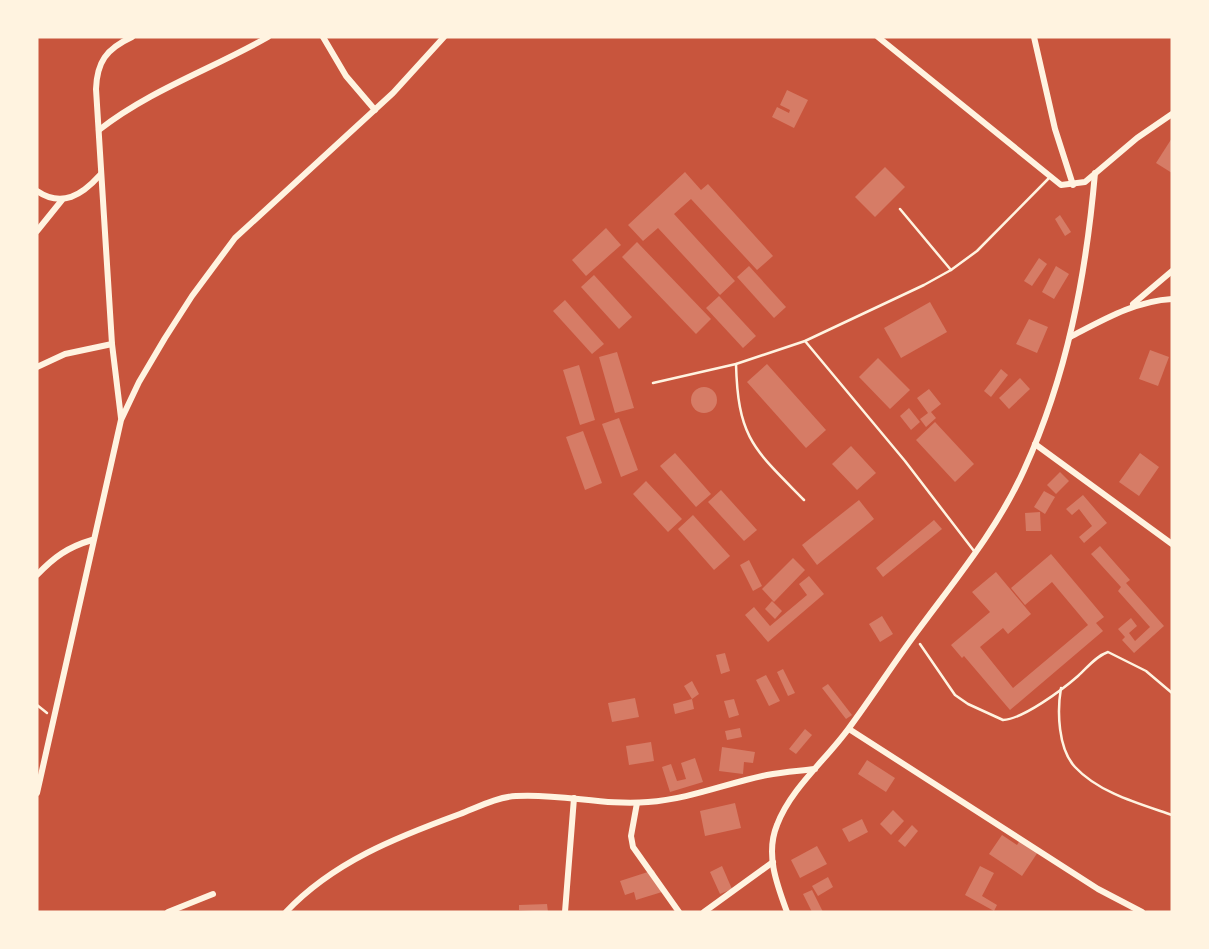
<svg xmlns="http://www.w3.org/2000/svg" width="1209" height="949" font-family="'Exo 2',sans-serif">
  <style>
    .building { fill: #d67c66 }
    .lines { fill: none; stroke-linecap: round; stroke-linejoin: round }
    .path { stroke: #fff3e0; stroke-width: 2.5 }
    .service { stroke: #fff3e0; stroke-width: 2.5 }
    .minor { stroke: #fff3e0; stroke-width: 6 }
  </style>
  <rect width="100%" height="100%" fill="#c8553d"/>
  <g class="building">
    <polygon points="787,90 808,100 794,128 772,117 777,107 789,113 790,110 780,105"/>
    <polygon points="1172,138 1172,173 1156,163"/>
    <polygon points="885,167 905,187 875,217 855,197"/>
    <polygon points="685,172 701,190 708,184 773,256 757,270 691,199 674,214 735,281 720,295 658,228 643,241 628,225"/>
    <polygon points="1060,215 1071,232 1065,236 1055,219"/>
    <polygon points="606,228 621,245 586,276 572,260"/>
    <polygon points="637,242 711,319 696,334 622,257"/>
    <polygon points="1039,258 1047,264 1032,286 1024,281"/>
    <polygon points="749,266 786,307 774,318 737,277"/>
    <polygon points="1056,266 1069,274 1054,299 1042,292"/>
    <polygon points="594,275 632,317 619,329 581,287"/>
    <polygon points="719,296 756,336 743,348 706,308"/>
    <polygon points="565,300 604,344 592,354 553,311"/>
    <polygon points="930,302 947,332 901,358 884,328"/>
    <polygon points="1029,319 1048,327 1037,353 1016,344"/>
    <polygon points="1150,350 1169,357 1158,386 1139,379"/>
    <polygon points="617,352 634,408 615,413 599,357"/>
    <polygon points="878,358 910,390 890,409 859,377"/>
    <polygon points="767,364 826,430 806,448 747,382"/>
    <polygon points="579,365 595,420 580,425 563,370"/>
    <polygon points="1001,369 1008,375 991,397 984,391"/>
    <polygon points="1020,378 1030,389 1009,409 999,398"/>
    <circle cx="704" cy="400" r="13"/>
    <polygon points="929,389 941,404 931,412 936,418 926,427 920,419 928,413 917,398"/>
    <polygon points="909,408 920,422 911,430 900,416"/>
    <polygon points="619,418 638,470 621,477 602,424"/>
    <polygon points="935,422 974,464 955,482 916,440"/>
    <polygon points="583,431 602,483 585,490 566,437"/>
    <polygon points="851,446 876,473 857,490 832,464"/>
    <polygon points="675,453 711,494 696,507 660,466"/>
    <polygon points="1140,453 1159,467 1139,496 1119,482"/>
    <polygon points="1060,472 1069,481 1056,494 1047,485"/>
    <polygon points="646,481 682,519 668,532 633,494"/>
    <polygon points="721,490 757,530 744,541 708,502"/>
    <polygon points="1044,491 1055,497 1045,514 1034,507"/>
    <polygon points="1083,495 1107,523 1084,543 1079,537 1092,526 1079,509 1072,515 1066,509"/>
    <polygon points="859,500 874,519 817,565 802,545"/>
    <polygon points="1040,512 1041,531 1026,531 1025,513"/>
    <polygon points="693,515 730,556 714,570 678,529"/>
    <polygon points="934,520 942,529 883,577 876,568"/>
    <polygon points="1100,546 1130,580 1126,583 1164,626 1134,653 1122,640 1125,637 1118,629 1131,618 1137,626 1129,633 1135,641 1150,627 1118,591 1121,587 1091,554"/>
    <polygon points="1051,554 1104,617 1096,623 1103,631 1010,710 964,656 962,658 951,645 990,612 972,592 996,572 1031,614 1008,634 1003,628 980,647 1013,688 1088,625 1052,582 1025,605 1011,588"/>
    <polygon points="793,558 805,570 774,602 762,589"/>
    <polygon points="749,560 762,586 753,591 740,565"/>
    <polygon points="809,576 824,594 768,642 745,615 754,607 770,626 807,595 799,584"/>
    <polygon points="772,601 782,611 775,619 765,609"/>
    <polygon points="882,616 893,634 880,642 869,624"/>
    <polygon points="725,653 730,671 721,674 716,655"/>
    <polygon points="783,669 795,693 788,696 777,672"/>
    <polygon points="766,675 780,701 769,706 756,680"/>
    <polygon points="692,681 699,694 692,699 684,686"/>
    <polygon points="828,684 852,715 846,719 822,688"/>
    <polygon points="635,698 639,717 612,722 608,703"/>
    <polygon points="692,699 694,709 675,714 673,704"/>
    <polygon points="734,699 739,715 729,718 724,701"/>
    <polygon points="740,728 742,737 727,740 725,731"/>
    <polygon points="805,729 812,735 796,754 789,749"/>
    <polygon points="651,742 654,761 629,765 626,746"/>
    <polygon points="722,747 755,752 753,763 744,762 743,774 719,771"/>
    <polygon points="695,758 703,782 670,792 662,767 671,764 677,781 686,779 681,763"/>
    <polygon points="867,760 895,778 886,792 858,774"/>
    <polygon points="735,803 741,828 705,836 700,811"/>
    <polygon points="893,810 904,821 891,835 880,824"/>
    <polygon points="862,819 868,832 849,842 842,829"/>
    <polygon points="912,825 918,831 905,847 898,841"/>
    <polygon points="1002,835 1017,845 1020,840 1038,852 1022,876 989,854"/>
    <polygon points="817,846 827,864 800,878 791,860"/>
    <polygon points="722,866 732,889 720,894 710,872"/>
    <polygon points="980,866 994,873 982,896 997,905 994,911 965,895"/>
    <polygon points="654,870 662,892 636,900 634,892 625,895 620,881"/>
    <polygon points="828,877 833,887 818,896 812,886"/>
    <polygon points="812,890 823,912 812,912 803,894"/>
    <polygon points="547,904 548,912 519,910 519,905"/>
  </g>
  <g class="lines">
    <g class="path">
      <path d="M920 644 955 695 968 704 1003 720C1023 719 1062 690 1078 676 1087 668 1096 656 1108 652L1146 671 1172 693"/>
      <path d="M1061 688C1057 711 1058 749 1075 767 1099 793 1140 804 1172 815"/>
      <polyline points="37,705 47,713"/>
    </g>
    <g class="service">
      <polyline points="900,209 951,270"/>
      <polyline points="805,341 905,461 974,551"/>
      <path d="M736 364C738 439 754 449 804 500"/>
      <polyline points="653,383 736,364 805,341 924,285 951,270 977,251 1049,178"/>
    </g>
    <g class="minor">
      <polyline points="323,37 346,76 375,110"/>
      <polyline points="878,37 1061,185 1085,182 1137,138 1172,114"/>
      <polyline points="1034,37 1055,129 1073,185"/>
      <path d="M99 130C150 90 212 69 268 37"/>
      <path d="M37 191C62 208 82 195 100 175"/>
      <polyline points="37,231 62,200"/>
      <polyline points="1133,304 1172,271"/>
      <path d="M1070 337C1103 320 1135 301 1172 299"/>
      <polyline points="37,367 65,354 112,344"/>
      <path d="M121 418 112 344 96 89C97 62 106 49 132 37"/>
      <polyline points="1035,444 1172,544"/>
      <path d="M37 575C54 557 68 547 92 540"/>
      <polyline points="849,729 1098,889 1142,912"/>
      <polyline points="37,793 121,420 139,382 165,338 192,296 235,238 393,93 444,37"/>
      <polyline points="637,803 631,836 633,847 679,912"/>
      <polyline points="168,912 213,894"/>
      <path d="M286 912C333 862 397 837 460 814 478 807 497 797 516 796 561 793 604 806 648 802 690 799 727 783 767 775 783 772 799 771 815 769"/>
      <polyline points="565,912 574,798"/>
      <polyline points="704,912 773,862"/>
      <path d="M787 912C777 885 765 854 777 825 791 788 826 760 849 728 872 697 893 664 916 633 955 580 997 530 1024 470 1067 376 1086 276 1095 173"/>
    </g>
  </g>
  <rect width="1209" height="949" fill="none" stroke="#fff3e0" stroke-width="77"/>
</svg>
